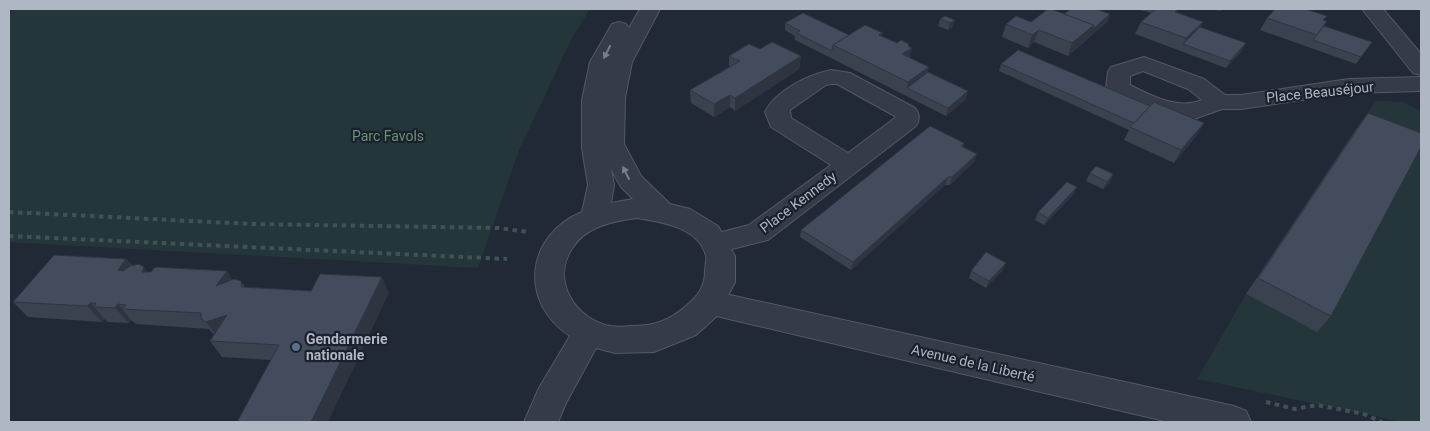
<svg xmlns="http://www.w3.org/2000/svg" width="1430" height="431" font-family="Roboto,sans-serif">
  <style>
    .green { fill: #243639 }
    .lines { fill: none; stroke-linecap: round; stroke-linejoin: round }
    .minor-casing { stroke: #525965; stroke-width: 2 }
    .tertiary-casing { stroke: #525965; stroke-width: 2 }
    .path { stroke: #415256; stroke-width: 4; stroke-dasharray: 4.5 4.5; stroke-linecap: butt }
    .minor { fill: #353b48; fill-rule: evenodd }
    .tertiary { fill: #353b48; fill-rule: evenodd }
    .wall { fill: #3a414f }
    .shaded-wall { fill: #2f3540 }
    .building { fill: #434c5c; stroke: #2f3540 }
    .oneway { fill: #787f8c }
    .service-dot { fill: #5c6f8a; stroke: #1a212c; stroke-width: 2 }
    .labels { text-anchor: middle; stroke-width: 4.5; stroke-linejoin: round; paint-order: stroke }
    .street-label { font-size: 14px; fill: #afb6c4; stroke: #1a212c }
    .park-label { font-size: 14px; fill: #689475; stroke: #1a212c }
    .poi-label { font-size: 14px; font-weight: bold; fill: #afb6c4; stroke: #1a212c; text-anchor: start }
  </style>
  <rect width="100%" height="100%" fill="#212937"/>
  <g class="green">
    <polygon points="9,9 590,9 573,36 519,150 478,268 9,242"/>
    <polygon points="1376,101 1403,102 1421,111 1421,422 1403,422 1197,379 1246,294 1317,331 1356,129"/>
  </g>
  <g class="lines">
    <defs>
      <g id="minor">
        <polygon points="1362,9 1383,9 1421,54 1421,75 1413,73"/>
        <path d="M1144 57 1204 79 1225 95H1241L1349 79 1421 77V91L1349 93 1241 109H1222L1194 119 1146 111 1110 93 1106 88 1108 72 1111 67ZM1143 71 1188 89 1202 100C1178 110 1152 96 1130 85V76Z"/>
        <path d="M831 70 850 73 915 108C920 115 920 119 916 126L768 240 716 253 706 250 702 243 706 236 749 225 831 165 771 127 765 112C776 90 808 75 831 70ZM831 84H837L895 116V118L848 153 791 118 790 110 826 85Z"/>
        <polygon points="712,291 1234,406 1246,411 1251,422 1169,422 712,315 701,312 697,303 701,294"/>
      </g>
      <path id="tertiary" d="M640 9H660L632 62 625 98 624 144 641 176 670 204 690 209 718 226 735 256V282L718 315 696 335 654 352 615 353 596 348 566 403 558 422H524L539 388 570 336C518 302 526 235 582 212L588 185 582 148V100L590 62 612 24 619 22 626 24 629 28ZM611 169 621 187 633 199 611 203 614 185ZM637 218C661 222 699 227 706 256 707 260 705 267 705 271 705 287 698 296 686 306 669 321 653 326 631 326 622 327 613 327 605 325 571 314 552 278 573 247 587 226 614 221 637 218Z"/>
    </defs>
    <use href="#minor" class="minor-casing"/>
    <use href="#tertiary" class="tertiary-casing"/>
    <g class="path">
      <polyline points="9,212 252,224 499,228 528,232"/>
      <polyline points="9,236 507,259"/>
      <polyline points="1266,402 1295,409 1317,405 1364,414 1382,422"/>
    </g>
    <use href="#minor" class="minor"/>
    <use href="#tertiary" class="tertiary"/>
  </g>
  <g class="wall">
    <polygon points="1141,9 1176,9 1177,13 1203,22 1200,27 1242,51 1226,68 1135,34 1141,22 1151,13 1141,10"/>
    <polygon points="1213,9 1222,9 1220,11"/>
    <polygon points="1064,14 1108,21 1068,56 1034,42 1028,48 1002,37 1006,24 1031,22"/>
    <polygon points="945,16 953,27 948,30 938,26 940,19"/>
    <polygon points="1267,18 1324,20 1324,26 1372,42 1356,64 1260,30"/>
    <polygon points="785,23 849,35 882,37 897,43 909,44 910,58 928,72 966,99 946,116 795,40 795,36 785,30"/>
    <polygon points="760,49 801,56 799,69 735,111 730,107 714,117 691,103 690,90 729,68 729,56"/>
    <polygon points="1001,64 1197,135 1174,163 1124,140 1129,130 999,71"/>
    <polygon points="1368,113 1331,316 1317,332 1246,294 1356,129"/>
    <polygon points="964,143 963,147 975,161 950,185 945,185 851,270 800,237 801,230"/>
    <polygon points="1090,173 1113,174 1110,182 1103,189 1086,181"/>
    <polygon points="1074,194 1044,225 1035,220 1038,212"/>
    <polygon points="126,259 132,265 147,272 227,271 232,280 241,281 245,287 311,291 389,293 271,360 222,357 210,341 214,335 209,329 136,324 131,320 129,323 108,322 104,319 102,322 28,317 13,302"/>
    <polygon points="1003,270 986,288 969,278 971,271"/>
  </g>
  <g class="shaded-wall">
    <polygon points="1110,14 1108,21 1068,56 1072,43 1094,25"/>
    <polygon points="955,20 953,27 948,30 950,23"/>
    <polygon points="1203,22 1197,34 1183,44 1186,38"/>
    <polygon points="1039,30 1034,42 1028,48 1032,35"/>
    <polygon points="1246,43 1242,51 1226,68 1230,61"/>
    <polygon points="909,44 908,51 912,48 909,60 902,54"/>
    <polygon points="801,56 799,69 735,111 735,98"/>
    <polygon points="929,67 926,79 907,88 908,82"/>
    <polygon points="968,91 966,99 946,116 948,108"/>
    <polygon points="730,95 730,107 714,117 714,104"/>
    <polygon points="1204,123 1197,135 1174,163 1181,150"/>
    <polygon points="977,154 975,161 950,185 952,177"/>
    <polygon points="1113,174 1110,182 1103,189 1107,182"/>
    <polygon points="948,177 945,185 851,270 853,262"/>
    <polygon points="1077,187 1074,194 1044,225 1048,218"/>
    <polygon points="126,259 139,275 118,270"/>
    <polygon points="1006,263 1003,270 986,288 989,281"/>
    <polygon points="144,267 156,283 142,272"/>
    <polygon points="227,271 237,287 216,286"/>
    <polygon points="382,277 389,293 328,422 311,422"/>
    <polygon points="91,303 104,319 102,322 87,306"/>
    <polygon points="118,304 131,320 129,323 115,308"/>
    <polygon points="227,315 218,337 206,322"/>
  </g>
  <g class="building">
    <polygon points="1048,9 1051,9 1094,25 1072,43 1039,30 1032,35 1006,24 1016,16 1031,22"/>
    <polygon points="1071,9 1096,9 1110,14 1092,30 1094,25 1064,14"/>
    <polygon points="1156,9 1178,9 1175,12 1203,22 1186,38 1141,22"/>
    <polygon points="1275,9 1305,9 1327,16 1323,20 1327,21 1317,35 1267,18"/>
    <polygon points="803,13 849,35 833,45 832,51 796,33 800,31 785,23"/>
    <polygon points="945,16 955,20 950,23 940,19"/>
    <polygon points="865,25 883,33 879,35 897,43 901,40 909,44 908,46 912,48 902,54 929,67 908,82 833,45"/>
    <polygon points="1324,26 1372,42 1361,57 1313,40"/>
    <polygon points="1200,27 1246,43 1230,61 1183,44"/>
    <polygon points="772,42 801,56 735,98 730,95 714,104 690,90 740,61 729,56 749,44 760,49"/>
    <polygon points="1018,50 1150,106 1134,123 1001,64"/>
    <polygon points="928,72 968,91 948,108 907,88"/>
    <polygon points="1154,102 1204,123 1181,150 1130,127"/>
    <polygon points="1368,113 1421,133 1421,147 1331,316 1258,278"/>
    <polygon points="930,126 964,143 961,146 977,154 952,177 948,177 853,262 801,230"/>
    <polygon points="1096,166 1113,174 1107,182 1090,173"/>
    <polygon points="1067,182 1077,187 1048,218 1038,212"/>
    <polygon points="986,252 1006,263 989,281 971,271"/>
    <polygon points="54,255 126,259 118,270 123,271 130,266 139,264 144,267 142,272 151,272 155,267 227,271 216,286 234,279 241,281 242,287 311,291 320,274 382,277 311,422 237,422 279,345 210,341 227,315 206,322 201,319 201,313 122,309 126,305 118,304 115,308 94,307 96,303 91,303 87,306 13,302"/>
  </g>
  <defs><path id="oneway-solid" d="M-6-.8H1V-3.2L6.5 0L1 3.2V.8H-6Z" transform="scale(1.25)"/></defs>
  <g class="oneway">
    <use href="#oneway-solid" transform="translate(607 52) rotate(117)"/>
    <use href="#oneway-solid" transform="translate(626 173) rotate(-116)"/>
  </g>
  <circle class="service-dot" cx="296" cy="347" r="5"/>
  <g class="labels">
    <g class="street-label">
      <text transform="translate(1320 92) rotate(-6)" y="5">Place Beauséjour</text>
      <text transform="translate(798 202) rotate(-37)" y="5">Place Kennedy</text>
      <text transform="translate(973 363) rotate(13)" y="5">Avenue de la Liberté</text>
    </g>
    <g class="park-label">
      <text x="388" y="141">Parc Favols</text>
    </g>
    <g class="poi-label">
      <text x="306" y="344">Gendarmerie<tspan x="306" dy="16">nationale</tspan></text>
    </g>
  </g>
  <rect width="1430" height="431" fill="none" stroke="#afb6c4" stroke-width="20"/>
</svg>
